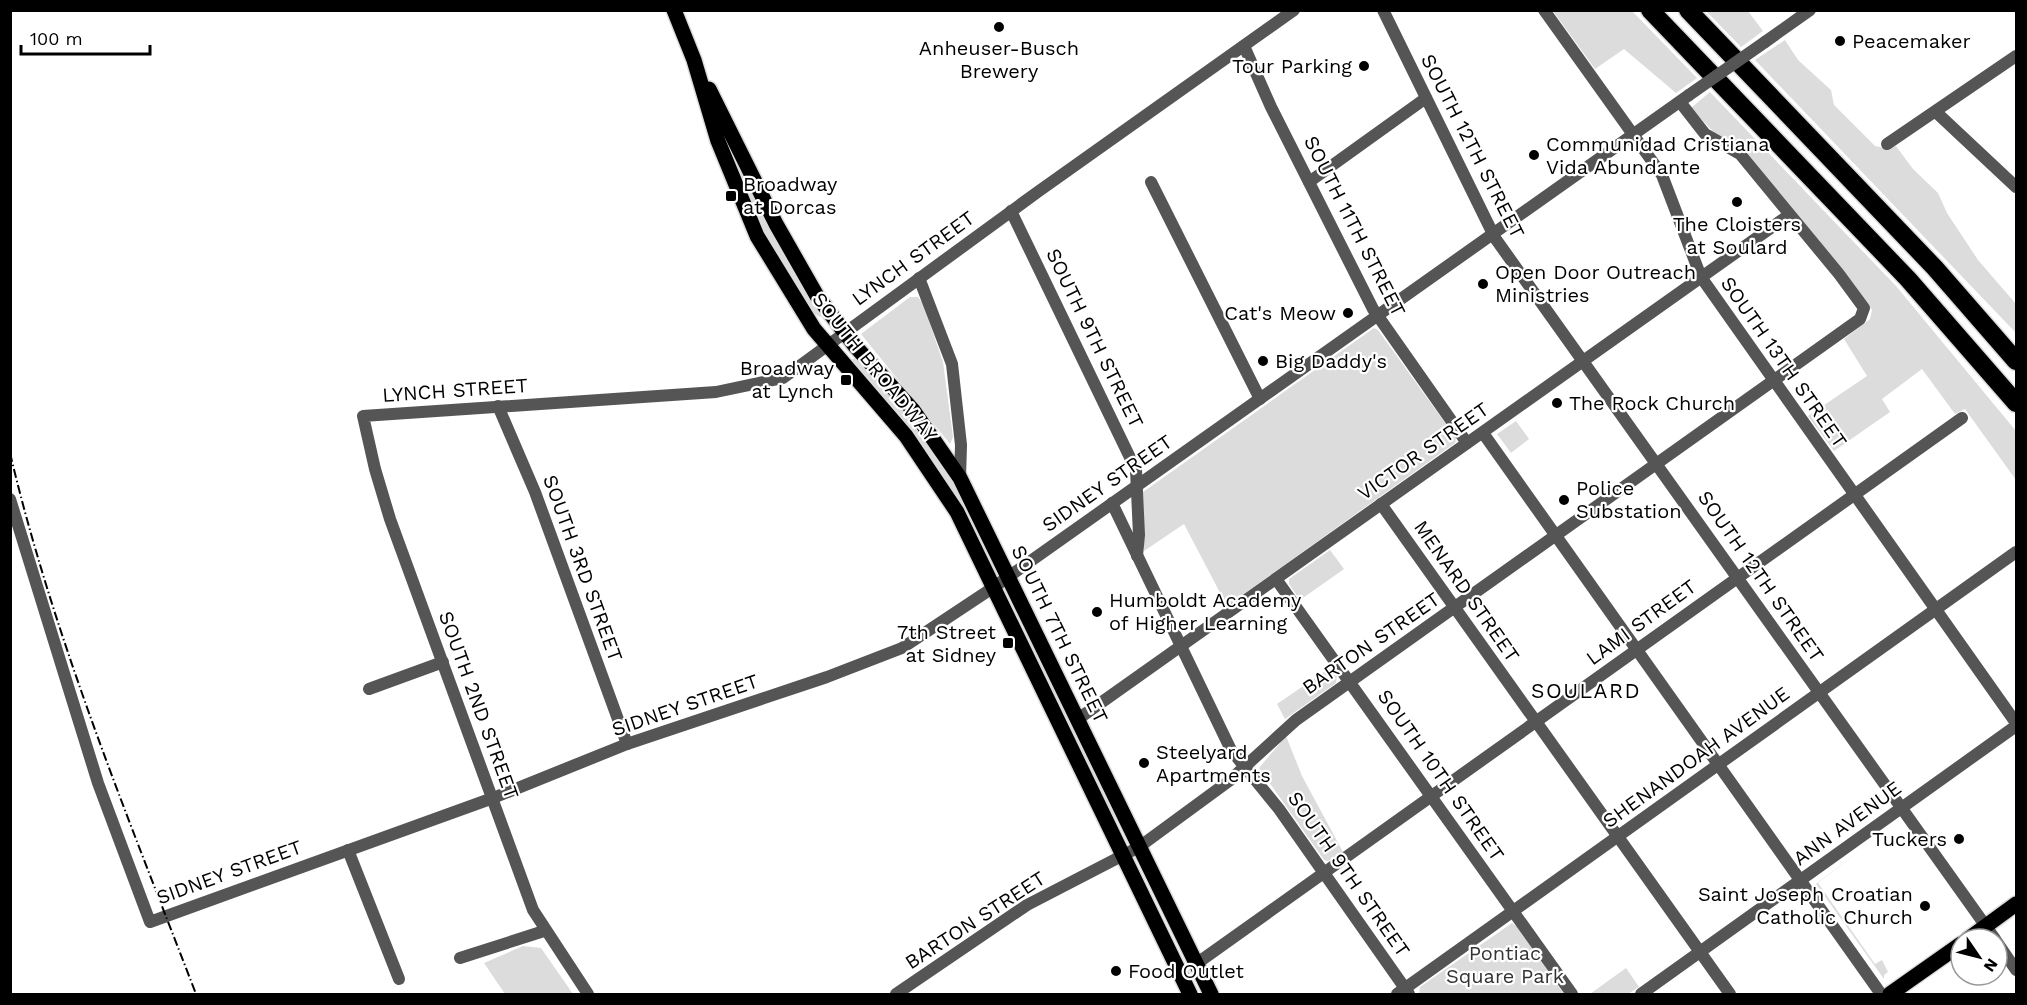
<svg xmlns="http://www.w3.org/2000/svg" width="2027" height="1005" font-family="'Work Sans',sans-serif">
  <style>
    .green { fill: #dcdcdc }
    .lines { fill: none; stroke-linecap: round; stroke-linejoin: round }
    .major-casing { stroke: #dbdbdb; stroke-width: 18 }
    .highway-casing { stroke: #dbdbdb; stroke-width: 21 }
    .minor { stroke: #555; stroke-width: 12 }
    .major { stroke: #000; stroke-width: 15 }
    .highway { stroke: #000; stroke-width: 18 }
    .rail { stroke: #000; stroke-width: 2; stroke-dasharray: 9 3 1.5 3; stroke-linecap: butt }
    .minor-bridge { stroke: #555; stroke-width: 12 }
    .poi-dot { fill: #000; stroke: #fff; stroke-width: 2 }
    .labels { text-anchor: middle; stroke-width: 4.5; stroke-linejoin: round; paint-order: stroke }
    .poi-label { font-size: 20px; fill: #000; stroke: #fff; text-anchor: start }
    .street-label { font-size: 20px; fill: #000; stroke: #fff }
    .park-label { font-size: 20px; fill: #333; stroke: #fff }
    .neighbourhood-label { font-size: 21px; letter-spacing: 1.5px; fill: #000; stroke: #fff }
  </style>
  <rect width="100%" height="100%" fill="#fff"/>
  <g class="green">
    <polygon points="1553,11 1632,11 1697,78 1676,93 1624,49 1595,69"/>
    <polygon points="1706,11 1748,11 1763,31 1741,47"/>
    <polygon points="1785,40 1798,60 1831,90 1834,105 1875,146 1889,149 1896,146 1913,169 1938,193 1947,213 1978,260 2016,304 2016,333 1755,60"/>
    <polygon points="1710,92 1896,286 2016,431 2016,480 1965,409 1955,414 1922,369 1882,399 1890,412 1834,451 1808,416 1867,376 1844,339 1870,319 1872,310 1844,271 1691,108"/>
    <polygon points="739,160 822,314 820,317 815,314 763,235 732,163"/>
    <polygon points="910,297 918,297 923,304 943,362 953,437 950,444 861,334"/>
    <polygon points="1374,328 1378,330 1456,438 1455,443 1227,606 1184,524 1144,551 1143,492"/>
    <polygon points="851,359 855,359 922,432 952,477 993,561 957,496 850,361"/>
    <polygon points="1516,421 1529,439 1511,453 1497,434"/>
    <polygon points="1330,550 1344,569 1300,600 1289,584 1289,579"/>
    <polygon points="1010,605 1064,704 1120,823 1117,822 1082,757"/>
    <polygon points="1331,667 1337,675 1336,683 1285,719 1277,704"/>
    <polygon points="1286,736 1302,776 1343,852 1328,861 1324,860 1259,768"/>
    <polygon points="1870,843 1818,883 1875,964 1882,960 1888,972 1884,975 1884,979 1816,884"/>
    <polygon points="1512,923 1517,927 1564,994 1419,994 1420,987"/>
    <polygon points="523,946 541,948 573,994 505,994 484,963"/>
    <polygon points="1626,968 1639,987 1628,994 1590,994"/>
  </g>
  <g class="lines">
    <defs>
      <g id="major">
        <polyline points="674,10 694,60 718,141 757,236 814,329 906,436 957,512 1190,994"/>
        <polyline points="709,89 776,224 817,296 855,346 913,410 960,478 1211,994"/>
        <polyline points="1968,939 2016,904"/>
        <polyline points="1890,994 1961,944"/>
      </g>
      <g id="highway">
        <polyline points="1650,10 1908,279 2016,403"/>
        <polyline points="1688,10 1935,268 2016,361"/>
      </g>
    </defs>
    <use href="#major" class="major-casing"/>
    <use href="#highway" class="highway-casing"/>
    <g class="minor">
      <polyline points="1383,10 1495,238 1995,939"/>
      <polyline points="1544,10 1662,175 1701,277 2016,723"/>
      <polyline points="1765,42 1810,10"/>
      <polyline points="1244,46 1271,107 1373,309 1467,443"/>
      <polyline points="1937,113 2016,187"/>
      <polyline points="1887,144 2016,56"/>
      <polyline points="1151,182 1260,399"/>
      <polyline points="1309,182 1426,98"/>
      <polyline points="1011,211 1136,470 1139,535 1137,556"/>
      <polyline points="919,278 952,364 961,445 960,478"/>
      <polyline points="498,406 535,492 627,744"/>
      <polyline points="1483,433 1881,994"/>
      <polyline points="10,499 98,783 150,922 493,798 627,744 827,677 902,648 994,587 1689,95"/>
      <polyline points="1112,503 1231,750 1279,809 1409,994"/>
      <polyline points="1381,504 1730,994"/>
      <polyline points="1276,579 1572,994"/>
      <polyline points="369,689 443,662"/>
      <polyline points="1078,719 1789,215"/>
      <polyline points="348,850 399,979"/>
      <polyline points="1997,942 2016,970"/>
      <polyline points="460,958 544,931"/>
      <polyline points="1196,964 1962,418"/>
      <polyline points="588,994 533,910 390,519 375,469 363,416 716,392 783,378 1039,191 1294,10"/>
      <polyline points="896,994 1027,905 1139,847 1229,781 1296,720 1860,319 1864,308 1839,274 1740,154 1705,134 1680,102"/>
      <polyline points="1397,994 2016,552"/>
      <polyline points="1641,994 2016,726"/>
    </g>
    <use href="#major" class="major"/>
    <use href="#highway" class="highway"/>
    <path class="rail" d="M10 453C54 639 128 817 196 994"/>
    <polyline class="minor-bridge" points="1689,95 1765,42"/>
  </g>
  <g class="poi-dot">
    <circle cx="999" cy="27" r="6"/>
    <circle cx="1840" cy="41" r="6"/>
    <circle cx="1364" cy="66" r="6"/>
    <circle cx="1534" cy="155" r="6"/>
    <rect x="725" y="190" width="12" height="12" rx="3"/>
    <circle cx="1737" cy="202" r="6"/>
    <circle cx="1483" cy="284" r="6"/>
    <circle cx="1348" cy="313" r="6"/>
    <circle cx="1263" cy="361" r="6"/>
    <rect x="840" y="374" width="12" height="12" rx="3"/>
    <circle cx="1557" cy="403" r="6"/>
    <circle cx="1564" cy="500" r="6"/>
    <circle cx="1097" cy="612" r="6"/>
    <rect x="1002" y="637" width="12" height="12" rx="3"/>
    <circle cx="1144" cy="763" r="6"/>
    <circle cx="1959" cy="839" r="6"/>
    <circle cx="1925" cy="906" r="6"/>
    <circle cx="1116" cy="971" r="6"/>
  </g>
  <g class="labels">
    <g class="poi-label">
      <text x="1852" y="48">Peacemaker</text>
      <text x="999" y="55" text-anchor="middle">Anheuser-Busch<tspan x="999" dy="23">Brewery</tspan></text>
      <text x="1352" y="73" text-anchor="end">Tour Parking</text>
      <text x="1546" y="151">Communidad Cristiana<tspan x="1546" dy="23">Vida Abundante</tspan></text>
      <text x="743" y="191">Broadway<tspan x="743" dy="23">at Dorcas</tspan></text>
      <text x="1737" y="231" text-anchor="middle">The Cloisters<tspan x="1737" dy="23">at Soulard</tspan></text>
      <text x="1495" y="279">Open Door Outreach<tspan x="1495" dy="23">Ministries</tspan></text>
      <text x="1336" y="320" text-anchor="end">Cat's Meow</text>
      <text x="1275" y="368">Big Daddy's</text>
      <text x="834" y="375" text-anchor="end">Broadway<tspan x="834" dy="23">at Lynch</tspan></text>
      <text x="1569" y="410">The Rock Church</text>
      <text x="1576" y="495">Police<tspan x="1576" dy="23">Substation</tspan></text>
      <text x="1109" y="607">Humboldt Academy<tspan x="1109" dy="23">of Higher Learning</tspan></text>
      <text x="996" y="639" text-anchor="end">7th Street<tspan x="996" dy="23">at Sidney</tspan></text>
      <text x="1156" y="759">Steelyard<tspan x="1156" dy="23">Apartments</tspan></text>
      <text x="1947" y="846" text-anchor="end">Tuckers</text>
      <text x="1913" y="901" text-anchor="end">Saint Joseph Croatian<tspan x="1913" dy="23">Catholic Church</tspan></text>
      <text x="1128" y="978">Food Outlet</text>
    </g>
    <g class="street-label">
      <text transform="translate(1473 146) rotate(63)" y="7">SOUTH 12TH STREET</text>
      <text transform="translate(1355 226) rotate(63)" y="7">SOUTH 11TH STREET</text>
      <text transform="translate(913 258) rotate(-36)" y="7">LYNCH STREET</text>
      <text transform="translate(1095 338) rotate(64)" y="7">SOUTH 9TH STREET</text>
      <text transform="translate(1784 362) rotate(55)" y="7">SOUTH 13TH STREET</text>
      <text transform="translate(875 367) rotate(51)" y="7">SOUTH BROADWAY</text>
      <text transform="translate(455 390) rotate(-4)" y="7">LYNCH STREET</text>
      <text transform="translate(1423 451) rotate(-35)" y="7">VICTOR STREET</text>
      <text transform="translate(1107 483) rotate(-35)" y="7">SIDNEY STREET</text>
      <text transform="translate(583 568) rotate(70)" y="7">SOUTH 3RD STREET</text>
      <text transform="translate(1761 576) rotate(55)" y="7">SOUTH 12TH STREET</text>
      <text transform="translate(1467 591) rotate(55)" y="7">MENARD STREET</text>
      <text transform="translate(1641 622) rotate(-36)" y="7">LAMI STREET</text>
      <text transform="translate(1060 634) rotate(64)" y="7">SOUTH 7TH STREET</text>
      <text transform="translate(1371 643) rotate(-35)" y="7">BARTON STREET</text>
      <text transform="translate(479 705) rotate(70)" y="7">SOUTH 2ND STREET</text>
      <text transform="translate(685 705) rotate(-19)" y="7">SIDNEY STREET</text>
      <text transform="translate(1696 757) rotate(-36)" y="7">SHENANDOAH AVENUE</text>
      <text transform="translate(1441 775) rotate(55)" y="7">SOUTH 10TH STREET</text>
      <text transform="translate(1847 823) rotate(-36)" y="7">ANN AVENUE</text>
      <text transform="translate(229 872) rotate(-20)" y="7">SIDNEY STREET</text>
      <text transform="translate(1349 874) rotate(55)" y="7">SOUTH 9TH STREET</text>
      <text transform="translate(975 920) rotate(-33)" y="7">BARTON STREET</text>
    </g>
    <g class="park-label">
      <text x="1505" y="960">Pontiac<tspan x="1505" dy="23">Square Park</tspan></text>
    </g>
    <g class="neighbourhood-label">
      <text x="1586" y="698">SOULARD</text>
    </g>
  </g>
  <rect width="2027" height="1005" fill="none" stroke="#000000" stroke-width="24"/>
  <g transform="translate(1979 957) rotate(125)"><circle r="28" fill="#ffffff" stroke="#999999" stroke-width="1.5"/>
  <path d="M0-4.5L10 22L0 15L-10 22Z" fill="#000000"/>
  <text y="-9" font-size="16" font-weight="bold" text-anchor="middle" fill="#000000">N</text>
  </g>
  <path d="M21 45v9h129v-9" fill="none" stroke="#000000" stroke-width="3"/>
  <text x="30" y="45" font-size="18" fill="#000000" stroke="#ffffff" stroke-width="4.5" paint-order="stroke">100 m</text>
</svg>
